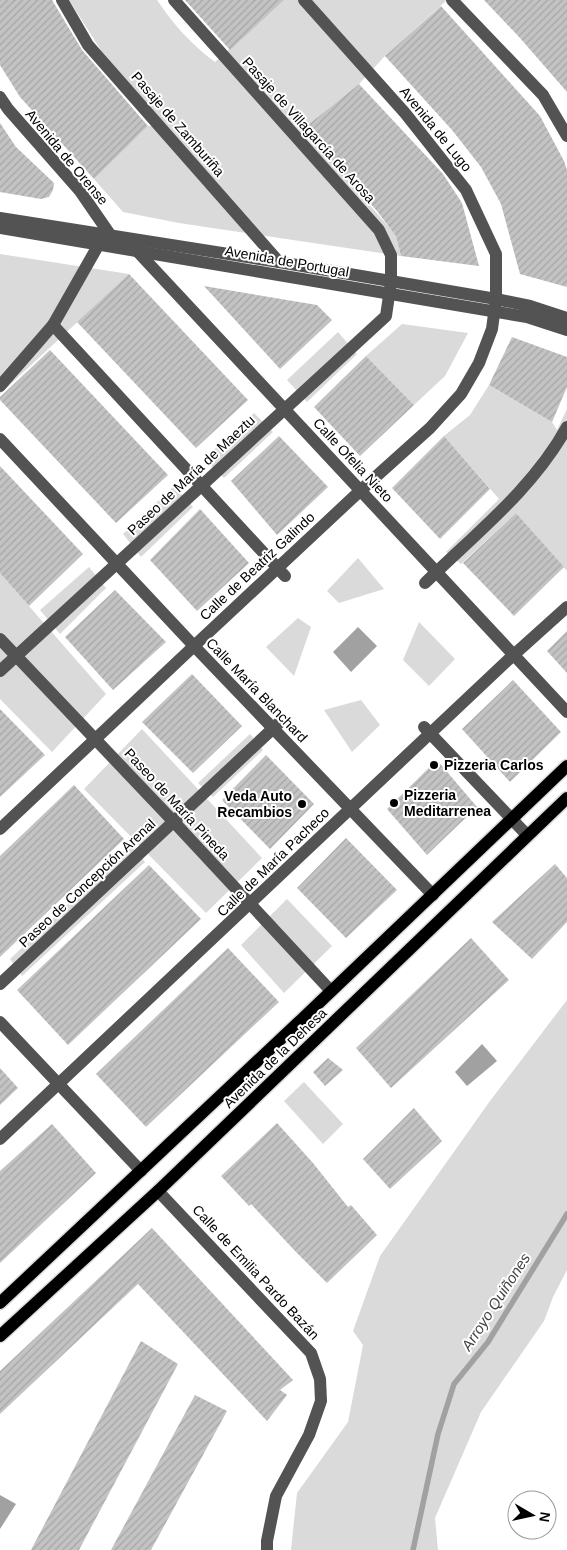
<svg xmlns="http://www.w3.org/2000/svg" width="567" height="1550" font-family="Helvetica,sans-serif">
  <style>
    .park { fill: #dadada }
    .water { fill: #a1a1a1 }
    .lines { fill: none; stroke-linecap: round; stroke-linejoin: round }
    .stream { stroke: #a1a1a1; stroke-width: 5.5 }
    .building { fill: url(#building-hatch) }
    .major-casing { stroke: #dbdbdb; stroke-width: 15 }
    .minor { stroke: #535353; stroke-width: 12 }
    .major { stroke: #000; stroke-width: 12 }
    .poi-dot { fill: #000; stroke: #fff; stroke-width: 2 }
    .labels { text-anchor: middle; stroke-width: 4; stroke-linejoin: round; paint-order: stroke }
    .street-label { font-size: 14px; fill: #000; stroke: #fff }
    .poi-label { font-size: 14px; font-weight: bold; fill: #000; stroke: #fff; text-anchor: start }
    .water-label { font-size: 15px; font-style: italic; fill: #424242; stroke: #fff }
  </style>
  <defs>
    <pattern id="building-hatch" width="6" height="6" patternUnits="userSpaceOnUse" patternTransform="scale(1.25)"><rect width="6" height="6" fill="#c3c3c3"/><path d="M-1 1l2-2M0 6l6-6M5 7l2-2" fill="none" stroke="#a6a6a6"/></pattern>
  </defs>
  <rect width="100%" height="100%" fill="#fff"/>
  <g class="park">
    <path d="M69 0H157C173 24 192 45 215 62L284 0H447L385 56 359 84 303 129 396 235 401 256 179 223 123 212 94 179 148 126H165L111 66Z"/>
    <polygon points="0,254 129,274 0,394"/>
    <polygon points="402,324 468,333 445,376 414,405 366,356"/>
    <polygon points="338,332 357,354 307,402 287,380"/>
    <polygon points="489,385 552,422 557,430 567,409 567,571 516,513 461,564 446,552 499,499 444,436 470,415"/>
    <polygon points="254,413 273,432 224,478 204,459"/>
    <polygon points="174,486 193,507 141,557 123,534"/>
    <polygon points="358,558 384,589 339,603 327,591"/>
    <polygon points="89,567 106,588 60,634 40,610"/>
    <polygon points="0,573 106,694 52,752 0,699"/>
    <polygon points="298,618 311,627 294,676 266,647"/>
    <polygon points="419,622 455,659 429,686 403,660"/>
    <polygon points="361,700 380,725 352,752 324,710"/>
    <polygon points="142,729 262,858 206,913 84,789"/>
    <polygon points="250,734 263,750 213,797 198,783"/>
    <polygon points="130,845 145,862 22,976 10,959"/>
    <polygon points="287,899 332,946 284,993 241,945"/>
    <polygon points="567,1000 567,1270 553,1297 544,1321 481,1412 435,1518 438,1550 291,1550 297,1493 348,1422 363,1345 353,1331 380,1256 490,1101"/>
    <polygon points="304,1082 343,1124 323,1144 284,1101"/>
  </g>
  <g class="water">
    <polygon points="358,627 377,646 351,672 333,652"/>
    <polygon points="482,1044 497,1061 467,1086 455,1072"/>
    <polygon points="0,1495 16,1504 0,1529"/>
  </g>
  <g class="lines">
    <polyline class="stream" points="413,1550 438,1434 454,1384 488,1342 567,1214"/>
  </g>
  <g class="building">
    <polygon points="0,0 52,0 82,50 148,126 94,179 20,97 0,65"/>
    <polygon points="185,0 284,0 230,50"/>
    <polygon points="484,0 567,0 567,92 520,38"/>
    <polygon points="441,6 540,116 564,161 567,170 567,287 520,274 501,204 481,167 452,130 385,56"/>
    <polygon points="359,84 443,174 462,203 479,266 401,256 396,236 377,211 303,129"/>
    <polygon points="0,123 16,147 54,183 53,190 49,197 41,199 0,192"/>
    <polygon points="129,274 248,400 196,448 77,322"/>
    <polygon points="204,286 317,305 332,320 280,369"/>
    <polygon points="512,337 567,357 567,387 552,422 489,385"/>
    <polygon points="50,350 168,475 116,523 0,400 0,397"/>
    <polygon points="366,356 414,405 360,456 314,407"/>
    <polygon points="279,436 328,487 277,535 231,481"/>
    <polygon points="444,436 490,489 440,539 392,488"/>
    <polygon points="0,466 83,554 29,606 0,573"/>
    <polygon points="200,509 249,563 197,611 150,560"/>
    <polygon points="516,513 564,567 514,616 463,563"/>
    <polygon points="115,590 166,642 113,690 65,637"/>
    <polygon points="567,631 567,673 547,651"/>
    <polygon points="192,674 242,726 193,773 142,722"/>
    <polygon points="513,680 561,732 510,782 462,729"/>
    <polygon points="0,709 45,755 0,797"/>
    <polygon points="266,755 314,804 270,849 222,800"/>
    <polygon points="437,760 477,807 427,855 387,809"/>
    <polygon points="74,785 124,839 0,957 0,856"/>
    <polygon points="346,838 397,890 346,938 297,888"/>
    <polygon points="555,864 567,878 567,922 532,959 492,922"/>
    <polygon points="149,865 201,919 68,1045 17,990"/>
    <polygon points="471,938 509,980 391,1088 356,1048"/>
    <polygon points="228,948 279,1002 146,1127 96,1074"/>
    <polygon points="328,1058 343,1070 325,1086 313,1072"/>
    <polygon points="0,1068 18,1088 0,1105"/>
    <polygon points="414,1108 442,1141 390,1189 363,1159"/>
    <polygon points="277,1123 313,1163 348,1207 351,1205 377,1235 327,1283 296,1252 251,1204 249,1206 221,1176"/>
    <polygon points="52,1124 96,1173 0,1263 0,1171"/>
    <polygon points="152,1228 293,1380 280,1390 287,1395 267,1421 138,1284 0,1414 0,1371"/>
    <polygon points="141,1341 178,1364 79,1550 31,1550"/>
    <polygon points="195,1395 227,1411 151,1550 111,1550"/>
  </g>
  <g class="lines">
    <defs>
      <g id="major">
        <polyline points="0,1303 301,1020 567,766"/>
        <polyline points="0,1336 158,1191 567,798"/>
      </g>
    </defs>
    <use href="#major" class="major-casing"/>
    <g class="minor">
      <polyline points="62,0 88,45 279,262"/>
      <polyline points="452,0 543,95 567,136"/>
      <polyline points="0,97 8,109 80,191 111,236 137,251 567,712"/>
      <polyline points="0,218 279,262 496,299 530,306 567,318"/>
      <polyline points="0,228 527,317 567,330"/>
      <polyline points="53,325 285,576"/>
      <polyline points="0,386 53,325 99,244 105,240"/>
      <polyline points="0,439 194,646 433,895"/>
      <path d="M425 583C475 534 533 489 567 427"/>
      <polyline points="0,639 174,822 331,991"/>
      <polyline points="0,671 386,316 391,282 391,255 379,230 174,0"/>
      <polyline points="424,727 527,835"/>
      <polyline points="0,829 194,646 361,490 430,428 461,394 479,363 492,329 496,299 496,254 466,190 405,113 304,0"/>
      <polyline points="0,984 281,721"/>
      <polyline points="0,1022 141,1171"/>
      <polyline points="0,1139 508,660 567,607"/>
      <polyline points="158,1191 311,1353 320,1379 321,1401 309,1435 276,1496 267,1541 267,1550"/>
    </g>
    <use href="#major" class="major"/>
  </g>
  <g class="poi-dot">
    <circle cx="434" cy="765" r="5"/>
    <circle cx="394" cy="803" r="5"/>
    <circle cx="302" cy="804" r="5"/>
  </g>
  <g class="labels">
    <g class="street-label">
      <text transform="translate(178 124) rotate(49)" y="5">Pasaje de Zamburiña</text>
      <text transform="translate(436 129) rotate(51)" y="5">Avenida de Lugo</text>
      <text transform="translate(309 130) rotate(48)" y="5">Pasaje de Villagarcía de Arosa</text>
      <text transform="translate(67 157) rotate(50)" y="5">Avenida de Orense</text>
      <text transform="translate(287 261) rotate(10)" y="5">Avenida de Portugal</text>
      <text transform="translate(353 460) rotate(47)" y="5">Calle Ofelia Nieto</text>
      <text transform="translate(191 475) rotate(-43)" y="5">Paseo de María de Maeztu</text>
      <text transform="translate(257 566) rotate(-43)" y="5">Calle de Beatriz Galindo</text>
      <text transform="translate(257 690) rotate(46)" y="5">Calle María Blanchard</text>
      <text transform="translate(177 804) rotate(47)" y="5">Paseo de María Pineda</text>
      <text transform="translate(273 862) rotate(-44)" y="5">Calle de María Pacheco</text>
      <text transform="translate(87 883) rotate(-43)" y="5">Paseo de Concepción Arenal</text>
      <text transform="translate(275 1058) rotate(-44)" y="5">Avenida de la Dehesa</text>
      <text transform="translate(256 1272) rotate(47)" y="5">Calle de Emilia Pardo Bazán</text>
    </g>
    <g class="poi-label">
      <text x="444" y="770">Pizzeria Carlos</text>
      <text x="404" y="800">Pizzeria<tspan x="404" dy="16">Meditarrenea</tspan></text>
      <text x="292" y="801" text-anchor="end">Veda Auto<tspan x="292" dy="16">Recambios</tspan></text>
    </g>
    <g class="water-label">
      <text transform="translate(496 1302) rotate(-57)" y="5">Arroyo Quiñones</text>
    </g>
  </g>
  <g transform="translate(532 1515) rotate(99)"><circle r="24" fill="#ffffff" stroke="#999999"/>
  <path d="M0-4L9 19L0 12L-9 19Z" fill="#000000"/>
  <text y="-8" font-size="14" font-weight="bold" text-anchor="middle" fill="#000000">N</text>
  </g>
</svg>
